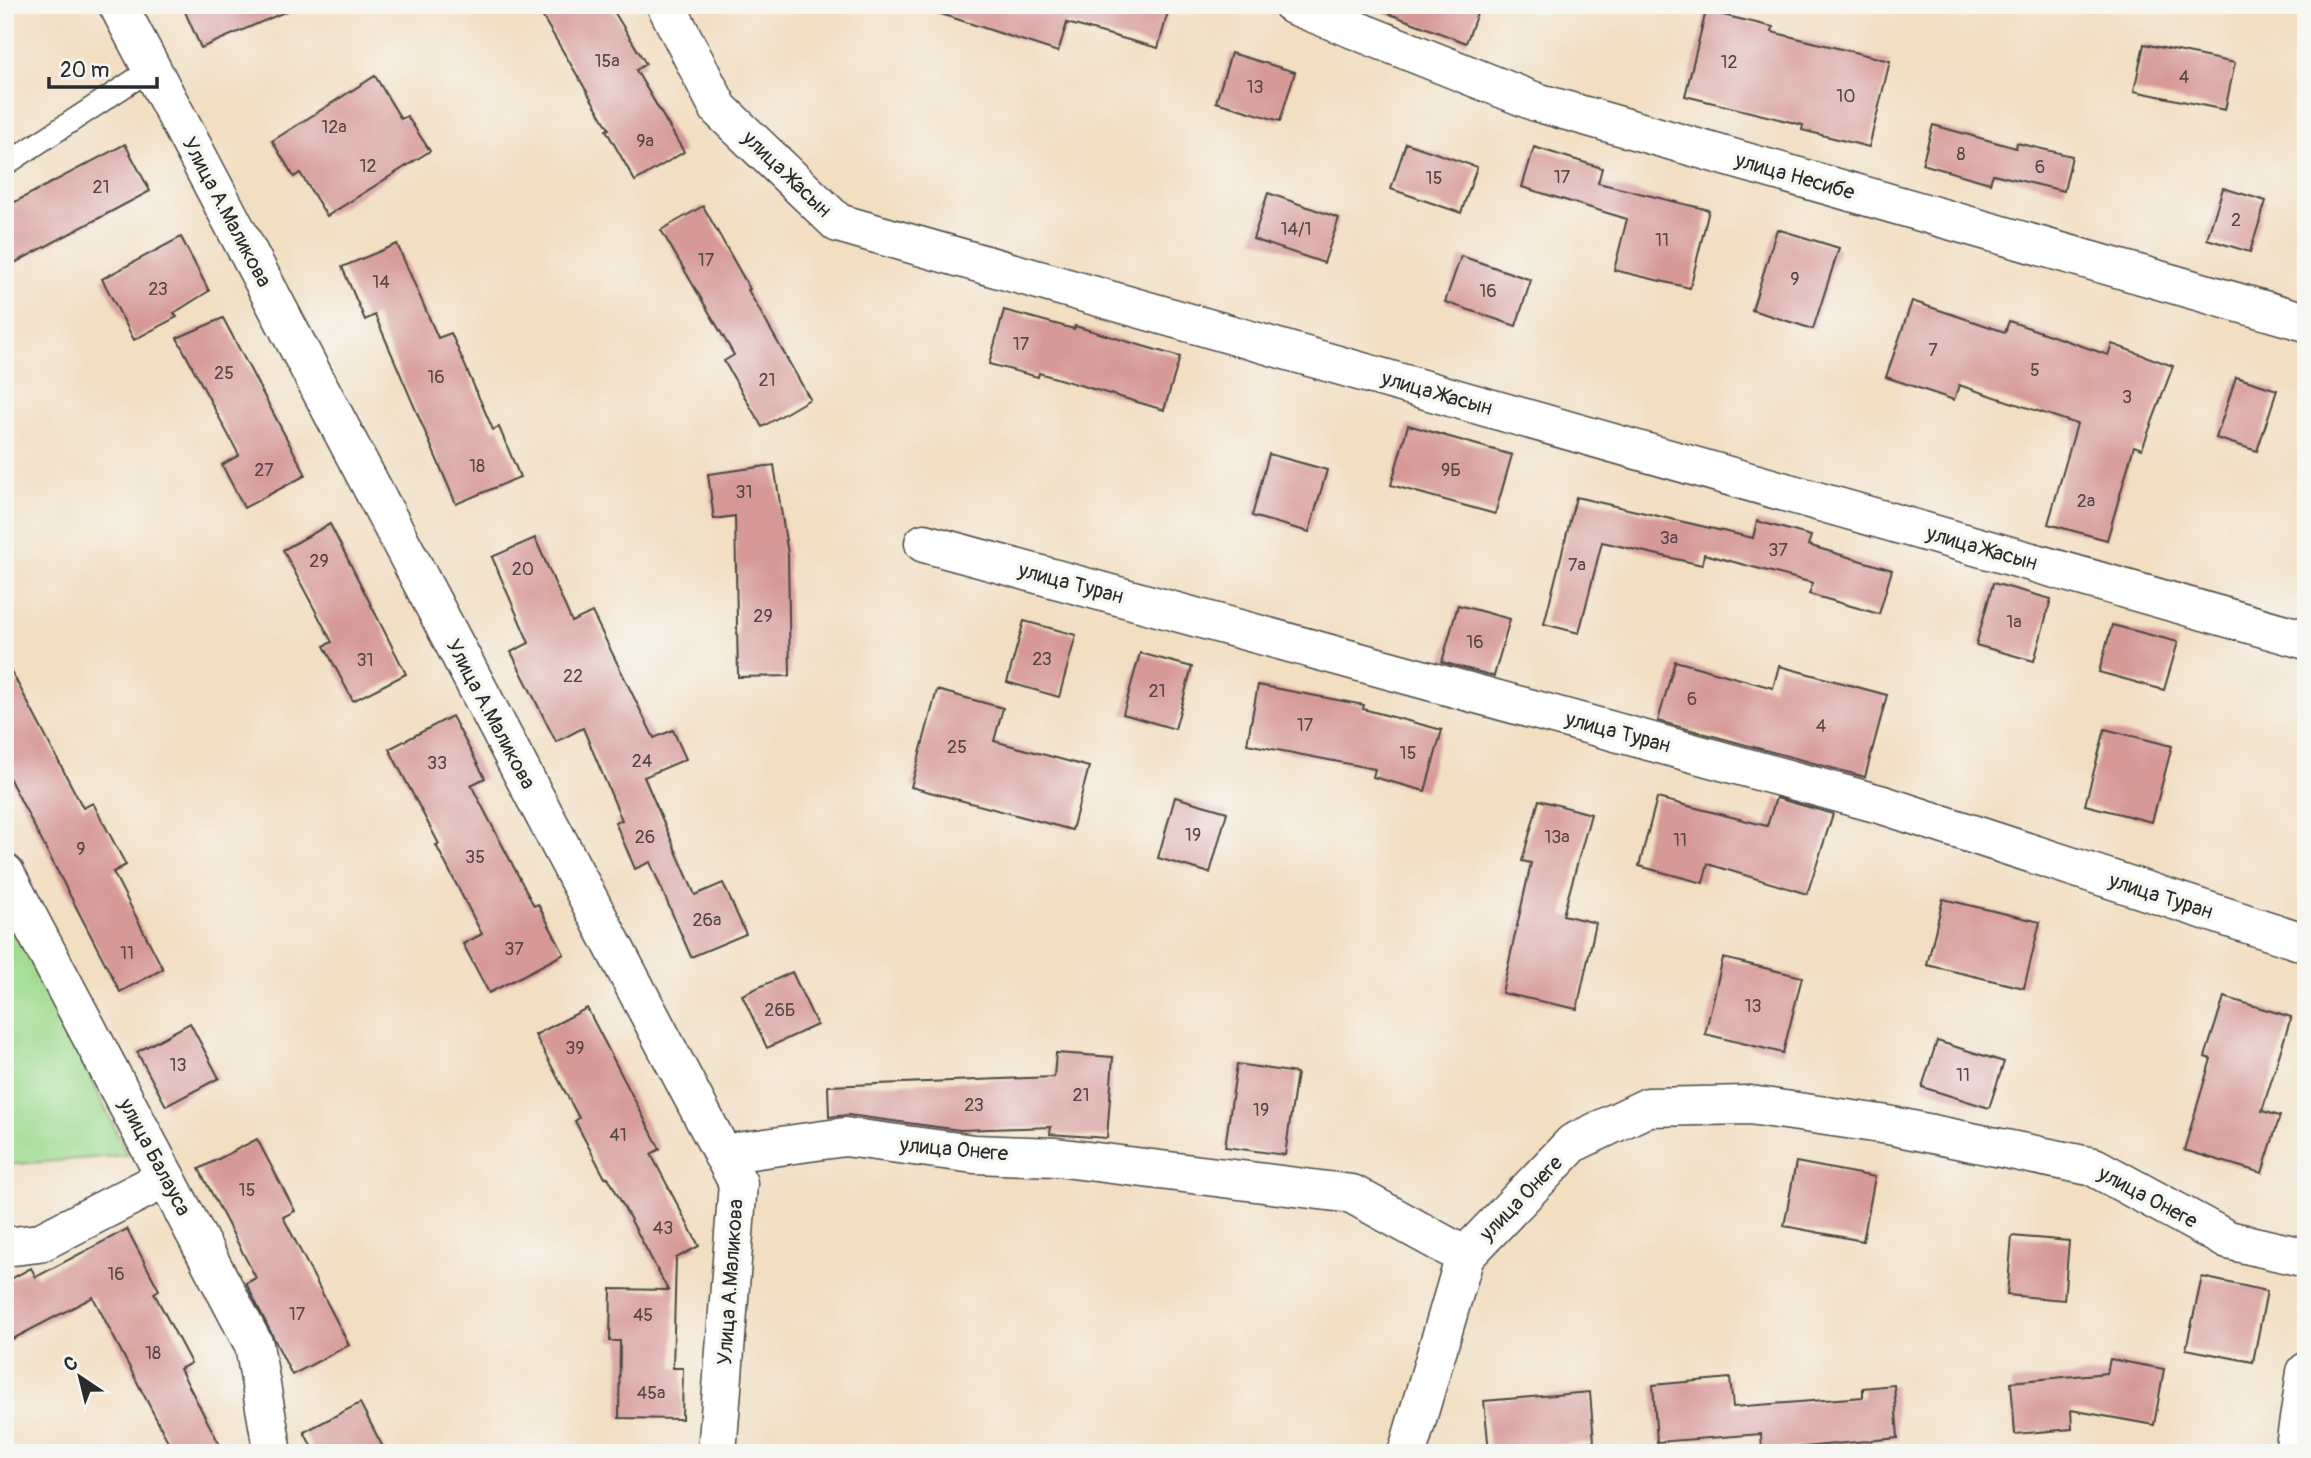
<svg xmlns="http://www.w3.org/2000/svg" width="2311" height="1458" font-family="Pangolin,sans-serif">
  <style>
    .green { fill: #9fdb90; stroke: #65835e; stroke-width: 2 }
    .building { fill: #d69998 }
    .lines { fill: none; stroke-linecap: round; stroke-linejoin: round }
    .service-casing { stroke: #494642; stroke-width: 24 }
    .minor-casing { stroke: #494642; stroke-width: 41 }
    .service { stroke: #fff; stroke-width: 21 }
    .minor { stroke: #fff; stroke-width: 38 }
    .labels { text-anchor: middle; stroke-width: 7; stroke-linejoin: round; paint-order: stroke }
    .number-label { font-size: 18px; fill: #564646 }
    .street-label { font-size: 21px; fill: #2b2b2b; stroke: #f6f6f2 }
  </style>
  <rect width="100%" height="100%" fill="#f6f6f2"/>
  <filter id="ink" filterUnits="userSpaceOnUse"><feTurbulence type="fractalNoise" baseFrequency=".0143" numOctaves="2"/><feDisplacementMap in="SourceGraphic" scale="14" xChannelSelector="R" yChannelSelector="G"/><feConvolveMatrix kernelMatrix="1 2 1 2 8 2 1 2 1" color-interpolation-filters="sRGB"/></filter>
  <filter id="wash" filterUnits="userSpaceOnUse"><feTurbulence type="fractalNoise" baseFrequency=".00686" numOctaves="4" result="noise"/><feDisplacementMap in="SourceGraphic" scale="28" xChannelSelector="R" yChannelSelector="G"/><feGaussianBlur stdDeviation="1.57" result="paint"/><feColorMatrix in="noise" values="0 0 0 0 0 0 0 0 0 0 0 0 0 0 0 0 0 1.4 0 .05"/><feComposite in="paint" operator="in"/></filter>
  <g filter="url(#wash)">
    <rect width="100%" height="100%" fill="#f2dec1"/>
    <polygon class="green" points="5,894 127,1155 5,1165"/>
    <g id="blocks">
      <g class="building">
        <polygon points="182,5 301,5 201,48"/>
        <polygon points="556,5 610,5 646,64 636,70 684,152 635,181 606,130 609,129 541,14"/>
        <polygon points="933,5 1170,5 1158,48 1067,23 1058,52 932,11"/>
        <polygon points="1374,5 1480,5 1466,43 1374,8"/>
        <polygon points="1706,11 1773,27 1772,32 1890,61 1869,147 1802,130 1803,125 1685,96"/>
        <polygon points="2144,44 2235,63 2225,110 2134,91"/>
        <polygon points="1231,53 1295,72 1280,121 1216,102"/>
        <polygon points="375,76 401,119 407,116 430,151 327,216 300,173 294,177 272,141"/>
        <polygon points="1933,125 2016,148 2017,143 2072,156 2064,191 1993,174 1990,183 1922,164"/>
        <polygon points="1406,143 1477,167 1461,213 1391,189"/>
        <polygon points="125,144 150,191 5,268 5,207"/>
        <polygon points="1534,147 1602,168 1598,183 1709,210 1690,288 1614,270 1627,219 1522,187"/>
        <polygon points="2223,188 2266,201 2250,252 2207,239"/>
        <polygon points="1268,193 1339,218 1324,263 1253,239"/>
        <polygon points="703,206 750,289 748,290 810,399 762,427 724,361 734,355 661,230"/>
        <polygon points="1777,229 1839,248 1813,329 1752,310"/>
        <polygon points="181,237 209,291 174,313 177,317 134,340 102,279"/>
        <polygon points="397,244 438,338 451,333 493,430 499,427 520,477 456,504 375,315 365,320 342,267"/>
        <polygon points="1461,256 1531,280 1516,326 1445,302"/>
        <polygon points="1912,301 2005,332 2009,321 2108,355 2112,344 2173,366 2142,449 2134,446 2107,540 2048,524 2077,424 1959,385 1954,400 1886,377"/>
        <polygon points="1004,310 1074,329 1075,326 1180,357 1164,410 1039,373 1038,377 989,364"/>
        <polygon points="223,318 306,475 244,508 222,465 239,455 177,338"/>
        <polygon points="2236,377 2277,390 2257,451 2216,438"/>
        <polygon points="1408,425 1512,455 1495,514 1391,485"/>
        <polygon points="1269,454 1327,470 1309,532 1252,516"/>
        <polygon points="774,465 788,554 790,676 738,677 735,516 714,519 708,474"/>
        <polygon points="1576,497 1753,538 1757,521 1811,536 1808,545 1892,570 1879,614 1809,594 1813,583 1704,554 1702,565 1602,542 1579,633 1544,624"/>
        <polygon points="330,524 406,674 353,701 324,646 332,642 283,550"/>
        <polygon points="535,538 572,622 592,612 654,738 673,730 686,759 644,777 695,895 723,883 746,934 691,957 650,862 635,869 615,822 622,820 583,728 556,742 511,652 529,643 492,557"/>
        <polygon points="1993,583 2051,599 2034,661 1976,645"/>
        <polygon points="1458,605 1510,619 1494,676 1442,662"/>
        <polygon points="1024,621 1076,635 1059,697 1007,682"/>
        <polygon points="2112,625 2178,642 2164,690 2099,672"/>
        <polygon points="1140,653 1192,667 1175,729 1123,714"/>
        <polygon points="5,659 83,808 93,803 126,865 113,872 163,969 120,992 5,770"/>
        <polygon points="1675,661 1773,688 1779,666 1887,695 1865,777 1658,721"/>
        <polygon points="1258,685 1364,705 1363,709 1442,730 1425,791 1373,777 1375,769 1247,744"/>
        <polygon points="937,690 1003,708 994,741 1089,767 1072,830 911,787"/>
        <polygon points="452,716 485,778 471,785 534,906 538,904 564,954 489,993 463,944 482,934 436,845 439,844 389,749"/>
        <polygon points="2105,729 2172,746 2152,822 2085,805"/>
        <polygon points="1175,797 1227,812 1210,873 1158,858"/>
        <polygon points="1657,798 1767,826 1776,798 1833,814 1807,894 1708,864 1703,883 1639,866"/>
        <polygon points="1539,800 1591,814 1563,915 1596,923 1577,1009 1502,993 1531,863 1522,861"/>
        <polygon points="1943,899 2040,922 2024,988 1927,965"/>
        <polygon points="1723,958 1802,977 1783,1053 1705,1034"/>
        <polygon points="792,972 817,1025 767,1048 742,995"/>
        <polygon points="2224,997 2291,1017 2262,1111 2280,1116 2262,1173 2184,1150 2211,1059 2205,1057"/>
        <polygon points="587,1008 660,1149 651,1154 699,1246 676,1258 673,1368 683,1368 682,1419 619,1418 620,1341 610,1341 611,1289 668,1290 608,1177 605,1178 575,1121 579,1118 535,1035"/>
        <polygon points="190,1023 219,1078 166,1106 137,1052"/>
        <polygon points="1937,1041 2004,1062 1989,1108 1922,1087"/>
        <polygon points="1056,1053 1113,1057 1107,1138 1050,1134 1051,1127 960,1130 848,1115 829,1117 828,1086 1054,1077"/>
        <polygon points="1237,1064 1297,1073 1285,1155 1225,1147"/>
        <polygon points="257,1139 295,1211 283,1217 349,1345 292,1375 246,1283 256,1278 199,1169"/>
        <polygon points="1796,1162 1875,1177 1863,1241 1784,1226"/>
        <polygon points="127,1229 159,1290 154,1293 191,1363 180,1369 224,1453 174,1453 93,1297 5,1343 5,1282 31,1268 36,1277"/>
        <polygon points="2012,1236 2069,1241 2064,1300 2007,1295"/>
        <polygon points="2202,1277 2267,1291 2253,1362 2186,1349"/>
        <polygon points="2110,1359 2164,1369 2154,1425 2071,1410 2072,1429 2015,1434 2011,1382 2107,1373"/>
        <polygon points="1730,1378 1733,1407 1863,1397 1863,1388 1894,1385 1898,1438 1762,1451 1761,1434 1657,1442 1653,1385"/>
        <polygon points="1590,1392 1594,1442 1489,1451 1484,1401"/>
        <polygon points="360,1403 386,1453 315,1453 304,1432"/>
      </g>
    </g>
  </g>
  <g filter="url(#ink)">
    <use href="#blocks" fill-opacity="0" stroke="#494642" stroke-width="2"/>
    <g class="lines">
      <defs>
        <polyline id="service" points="5,165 151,69"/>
        <g id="minor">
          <polyline points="118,5 738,1183 717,1453"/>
          <polyline points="666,5 719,109 838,223 2306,640"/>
          <polyline points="1293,5 1536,102 2306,322"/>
          <polyline points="924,543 1883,805 2306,943"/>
          <polyline points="5,873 254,1345 273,1453"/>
          <polyline points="722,1154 845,1137 974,1154 1056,1157 1352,1194 1465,1256 1573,1143 1648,1107 1750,1105 1888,1125 2094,1167 2228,1240 2306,1258"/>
          <polyline points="5,1247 39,1243 166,1178"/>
          <polyline points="1407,1453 1465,1256"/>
          <polyline points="2294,1453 2306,1372"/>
        </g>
      </defs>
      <use href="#service" class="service-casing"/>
      <use href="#minor" class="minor-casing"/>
      <use href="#service" class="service"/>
      <use href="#minor" class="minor"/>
    </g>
  </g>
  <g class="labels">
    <g class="number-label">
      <text x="607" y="67">15а</text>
      <text x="1729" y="68">12</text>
      <text x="2184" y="83">4</text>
      <text x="1255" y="93">13</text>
      <text x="1846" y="102">10</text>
      <text x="334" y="133">12а</text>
      <text x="645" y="147">9а</text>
      <text x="1961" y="160">8</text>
      <text x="368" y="172">12</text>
      <text x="2040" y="173">6</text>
      <text x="1562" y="183">17</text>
      <text x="1434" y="184">15</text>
      <text x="101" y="193">21</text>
      <text x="2236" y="226">2</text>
      <text x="1296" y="235">14/1</text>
      <text x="1662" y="246">11</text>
      <text x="706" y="266">17</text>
      <text x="1795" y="285">9</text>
      <text x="381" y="288">14</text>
      <text x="158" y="295">23</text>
      <text x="1488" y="297">16</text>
      <text x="1021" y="350">17</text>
      <text x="1933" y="356">7</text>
      <text x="2035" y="376">5</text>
      <text x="224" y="379">25</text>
      <text x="436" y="383">16</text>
      <text x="767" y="386">21</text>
      <text x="2127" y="403">3</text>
      <text x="477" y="472">18</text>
      <text x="264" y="476">27</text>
      <text x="1451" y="476">9Б</text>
      <text x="744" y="498">31</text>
      <text x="2086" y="507">2а</text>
      <text x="1669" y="544">3а</text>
      <text x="1778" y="556">37</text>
      <text x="319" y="567">29</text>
      <text x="1577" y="571">7а</text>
      <text x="523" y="575">20</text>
      <text x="763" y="622">29</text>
      <text x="2014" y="628">1а</text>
      <text x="1475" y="648">16</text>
      <text x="1042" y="665">23</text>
      <text x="365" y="666">31</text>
      <text x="573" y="682">22</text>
      <text x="1157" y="697">21</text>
      <text x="1692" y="705">6</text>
      <text x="1305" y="731">17</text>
      <text x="1821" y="732">4</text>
      <text x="957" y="753">25</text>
      <text x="1408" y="759">15</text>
      <text x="642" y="767">24</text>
      <text x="437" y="769">33</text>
      <text x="1193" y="841">19</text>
      <text x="645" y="843">26</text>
      <text x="1557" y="843">13а</text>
      <text x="1680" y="846">11</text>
      <text x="81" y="855">9</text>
      <text x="475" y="863">35</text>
      <text x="707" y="926">26а</text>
      <text x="514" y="955">37</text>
      <text x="127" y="959">11</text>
      <text x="1753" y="1012">13</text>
      <text x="780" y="1016">26Б</text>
      <text x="575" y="1054">39</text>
      <text x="178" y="1071">13</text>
      <text x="1963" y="1081">11</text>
      <text x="1081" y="1101">21</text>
      <text x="974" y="1111">23</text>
      <text x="1261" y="1116">19</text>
      <text x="618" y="1141">41</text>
      <text x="247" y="1196">15</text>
      <text x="663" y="1234">43</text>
      <text x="116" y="1280">16</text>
      <text x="297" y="1320">17</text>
      <text x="643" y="1321">45</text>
      <text x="153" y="1359">18</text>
      <text x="651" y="1399">45а</text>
    </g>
    <g class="street-label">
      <text transform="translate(787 174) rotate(44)" y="7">улица Жасын</text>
      <text transform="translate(1795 176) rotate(16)" y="7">улица Несибе</text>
      <text transform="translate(227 212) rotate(62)" y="7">Улица А.Маликова</text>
      <text transform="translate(1437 393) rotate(16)" y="7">улица Жасын</text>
      <text transform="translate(1982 548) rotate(16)" y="7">улица Жасын</text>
      <text transform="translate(1071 583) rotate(15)" y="7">улица Туран</text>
      <text transform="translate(491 714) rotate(62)" y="7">Улица А.Маликова</text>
      <text transform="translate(1618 732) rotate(15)" y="7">улица Туран</text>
      <text transform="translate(2161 896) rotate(18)" y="7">улица Туран</text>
      <text transform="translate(954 1149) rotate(5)" y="7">улица Онеге</text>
      <text transform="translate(155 1157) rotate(62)" y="7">улица Балауса</text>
      <text transform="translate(2148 1197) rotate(28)" y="7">улица Онеге</text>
      <text transform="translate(1521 1198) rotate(-46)" y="7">улица Онеге</text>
      <text transform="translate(730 1282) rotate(-86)" y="7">Улица А.Маликова</text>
    </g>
  </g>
  <rect width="2311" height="1458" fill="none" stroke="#f6f6f2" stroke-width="28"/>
  <g transform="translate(80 1377) rotate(325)" stroke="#f6f6f2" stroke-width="5" paint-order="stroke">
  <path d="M0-5L12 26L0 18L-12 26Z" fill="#2b2b2b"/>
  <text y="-10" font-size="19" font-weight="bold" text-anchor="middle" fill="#2b2b2b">С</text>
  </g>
  <path d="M49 77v10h108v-10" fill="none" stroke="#2b2b2b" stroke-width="3.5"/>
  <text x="60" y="77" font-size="21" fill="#2b2b2b" stroke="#f6f6f2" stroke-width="5" paint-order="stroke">20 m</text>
</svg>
